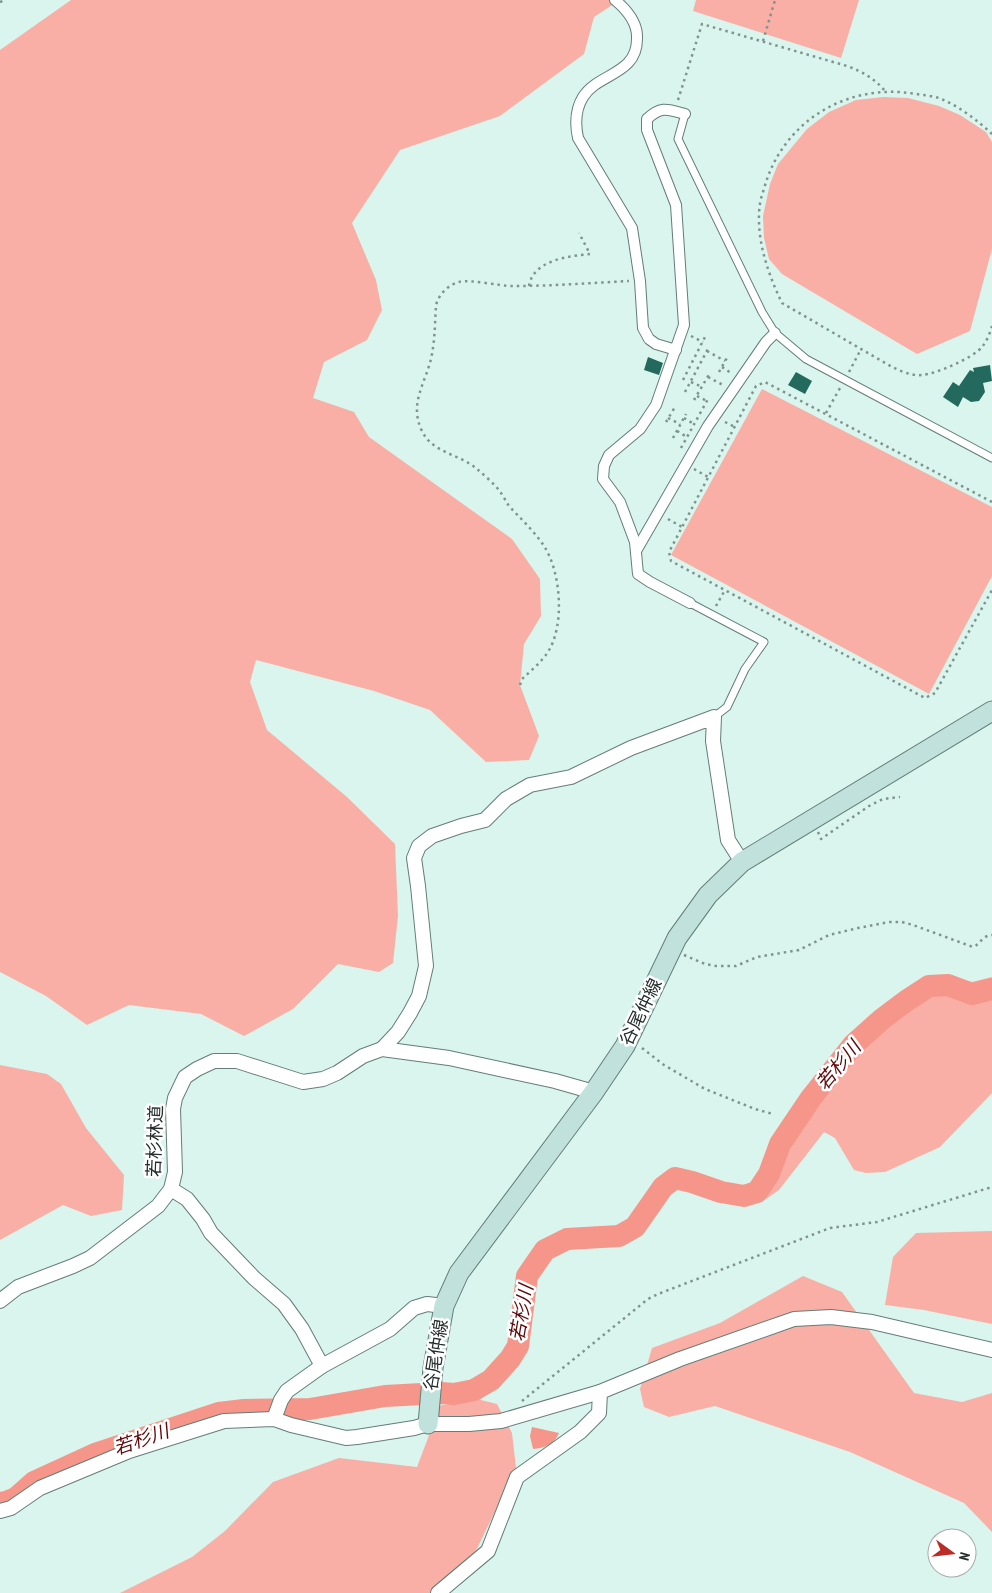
<svg xmlns="http://www.w3.org/2000/svg" width="992" height="1593" font-family="'PT Sans Narrow','Noto Sans JP',sans-serif">
  <style>
    .green { fill: #f9afa5 }
    .water { fill: #f69589 }
    .lines { fill: none; stroke-linecap: round; stroke-linejoin: round }
    .river { stroke: #f69589; stroke-width: 22 }
    .building { fill: #24695d }
    .service-casing { stroke: #647d77; stroke-width: 9 }
    .pedestrian-casing { stroke: #647d77; stroke-width: 12 }
    .minor-casing { stroke: #647d77; stroke-width: 16 }
    .secondary-casing { stroke: #647d77; stroke-width: 21 }
    .path { stroke: #80948f; stroke-width: 2.5; stroke-dasharray: 2.5 4; stroke-linecap: butt }
    .service { stroke: #fff; stroke-width: 7 }
    .pedestrian { stroke: #fff; stroke-width: 10 }
    .minor { stroke: #fff; stroke-width: 14 }
    .secondary { stroke: #c0e1dc; stroke-width: 19 }
    .labels { text-anchor: middle; stroke-width: 5; stroke-linejoin: round; paint-order: stroke }
    .street-label { font-size: 18px; fill: #242f2d; stroke: #fff }
    .water-label { font-size: 19px; font-style: italic; fill: #600809; stroke: #fff }
  </style>
  <rect width="100%" height="100%" fill="#d9f5ee"/>
  <g class="green">
    <polygon points="71,0 620,0 594,17 584,54 500,116 400,150 352,223 376,280 382,310 367,340 324,362 313,398 354,412 369,437 512,539 540,579 541,616 524,644 520,685 539,736 529,760 486,762 430,710 374,691 256,660 250,682 267,730 347,797 395,844 398,916 393,963 379,972 338,964 293,1009 244,1036 201,1014 129,1005 87,1025 46,996 0,972 0,50"/>
    <polygon points="696,0 859,0 841,58 693,11"/>
    <polygon points="883,97 908,98 939,106 960,115 986,132 992,142 992,249 970,331 917,354 782,274 769,259 764,238 763,216 770,184 778,164 807,129 829,112 856,100"/>
    <polygon points="762,389 992,507 992,576 929,694 671,555"/>
    <polygon points="949,976 972,982 992,977 992,1093 940,1147 885,1172 866,1173 854,1170 835,1138 824,1132 779,1190 766,1199 767,1153 845,1042"/>
    <polygon points="0,1065 47,1074 61,1084 86,1128 124,1175 122,1210 91,1216 63,1205 0,1240"/>
    <polygon points="992,1231 992,1324 924,1310 885,1305 893,1257 916,1233"/>
    <polygon points="803,1276 842,1292 914,1393 962,1402 992,1393 992,1532 964,1503 850,1452 715,1406 669,1417 644,1407 640,1389 652,1348 720,1323"/>
    <polygon points="477,1399 497,1404 512,1433 516,1468 471,1561 437,1593 120,1593 192,1557 225,1531 273,1482 339,1458 417,1467 428,1438 438,1406"/>
  </g>
  <path class="water" d="M532 1427 559 1433C555 1444 544 1448 533 1449L530 1436Z"/>
  <g class="lines">
    <polyline class="river" points="0,1503 6,1502 16,1498 34,1482 95,1454 219,1413 244,1410 310,1409 385,1396 441,1393 454,1394 474,1390 491,1380 510,1359 518,1346 527,1276 545,1250 567,1239 619,1236 635,1227 663,1187 675,1178 692,1182 721,1192 744,1196 757,1192 769,1174 780,1144 811,1098 853,1045 882,1019 906,1001 929,986 948,985 972,994 992,989"/>
  </g>
  <g class="building">
    <polygon points="648,357 663,363 659,375 644,370"/>
    <polygon points="990,365 992,381 983,383 985,392 979,401 971,402 963,397 958,407 943,397 953,382 959,386 970,370 974,372 973,368"/>
    <polygon points="796,372 812,381 805,394 788,385"/>
  </g>
  <g class="lines">
    <defs>
      <g id="service">
        <polyline points="685,114 678,139 762,312 775,333 806,359 992,458"/>
        <polyline points="690,603 764,642 745,669 727,707 714,717"/>
      </g>
      <g id="pedestrian">
        <path d="M615 0C627 10 638 23 637 39 637 75 598 73 583 97 575 110 575 124 578 138L632 228 640 281 643 328 649 339 656 344 676 350"/>
        <path d="M685 114C667 109 661 106 647 119V130L676 205 684 325 656 405 640 429 609 455 604 466 603 479 620 502 635 542 638 574 650 582 690 603"/>
        <polyline points="636,551 708,426 766,342 775,333"/>
      </g>
      <g id="minor">
        <polyline points="382,1049 398,1032 410,1013 419,996 426,966 418,886 414,858 419,846 432,836 461,826 485,820 506,799 530,785 571,777 631,748 714,717 713,741 728,840 742,862"/>
        <polyline points="171,1189 187,1199 203,1219 211,1233 254,1278 284,1304 302,1329 322,1366"/>
        <polyline points="0,1301 18,1287 73,1266 90,1258 158,1206 171,1189 175,1172 173,1109 175,1098 185,1077 197,1069 214,1061 237,1061 303,1082 323,1079 337,1073 363,1056 382,1049 449,1058 555,1081 594,1092"/>
        <polyline points="274,1419 281,1400 287,1391 322,1366 390,1329 414,1308 427,1304 444,1306"/>
        <polyline points="0,1511 11,1508 40,1488 129,1451 224,1421 274,1419 291,1425 346,1438 357,1437 414,1428 428,1424 469,1424 501,1421 600,1392 680,1359 794,1319 831,1317 872,1322 992,1350"/>
        <polyline points="438,1593 488,1551 517,1477 580,1432 599,1413 600,1392"/>
      </g>
      <polyline id="secondary" points="428,1424 433,1368 444,1306 459,1273 594,1092 625,1046 677,938 708,895 742,862 992,711"/>
    </defs>
    <use href="#service" class="service-casing"/>
    <use href="#pedestrian" class="pedestrian-casing"/>
    <use href="#minor" class="minor-casing"/>
    <use href="#secondary" class="secondary-casing"/>
    <g class="path">
      <polyline points="0,2 5,0"/>
      <polyline points="763,41 775,0"/>
      <path d="M678 100 702 24 847 66C863 72 874 78 886 92"/>
      <path d="M992 134C977 120 959 106 939 98 932 96 924 95 916 94 848 82 782 121 764 189 761 197 759 206 759 215 758 245 769 276 782 303L892 367C901 371 911 376 922 375 936 374 973 358 982 347 987 341 990 333 992 326"/>
      <path d="M529 286C533 260 569 256 590 254L579 233"/>
      <polyline points="691,336 703,342"/>
      <polyline points="707,351 725,361"/>
      <polyline points="722,367 731,373"/>
      <polyline points="719,372 728,356"/>
      <polyline points="849,372 861,349"/>
      <polyline points="708,377 723,385"/>
      <polyline points="683,380 705,337"/>
      <polyline points="691,382 702,387"/>
      <polyline points="685,392 709,347"/>
      <polyline points="697,396 707,401"/>
      <polyline points="694,400 710,373"/>
      <polyline points="826,413 840,388"/>
      <polyline points="668,418 680,424"/>
      <polyline points="684,418 694,424"/>
      <polyline points="666,422 675,407"/>
      <polyline points="725,422 735,427"/>
      <polyline points="677,431 687,437"/>
      <polyline points="673,438 686,414"/>
      <polyline points="681,448 708,399"/>
      <polyline points="694,469 708,477"/>
      <polyline points="992,502 765,382 756,386 669,552 671,561 925,698 935,693 992,590"/>
      <polyline points="668,519 682,527"/>
      <polyline points="716,606 725,590"/>
      <path d="M520 685 522 679C531 671 541 662 548 652 565 625 561 572 544 546 534 531 521 519 509 506 506 502 504 497 501 493 495 484 485 476 477 469 460 454 432 453 422 431 408 402 427 382 432 354 435 338 435 321 436 305 439 294 448 285 459 282 470 279 499 286 513 286 551 286 590 283 629 281"/>
      <polyline points="818,832 821,839 869,806 883,799 900,797"/>
      <path d="M684 955 705 964 716 966H736L757 957 799 950 829 935 858 928 889 922H902L913 925 973 947C981 944 981 936 992 935"/>
      <polyline points="642,1048 664,1065 705,1089 755,1109 773,1114"/>
      <polyline points="522,1401 648,1299 658,1294 830,1228 877,1222 992,1187"/>
    </g>
    <use href="#service" class="service"/>
    <use href="#pedestrian" class="pedestrian"/>
    <use href="#minor" class="minor"/>
    <use href="#secondary" class="secondary"/>
  </g>
  <g class="labels">
    <g class="street-label">
      <text transform="translate(641 1012) rotate(-64)" y="6">谷尾仲線</text>
      <text transform="translate(155 1141) rotate(-88)" y="6">若杉林道</text>
      <text transform="translate(436 1355) rotate(-81)" y="6">谷尾仲線</text>
    </g>
    <g class="water-label">
      <text transform="translate(838 1065) rotate(-50)" y="7">若杉川</text>
      <text transform="translate(521 1313) rotate(-80)" y="7">若杉川</text>
      <text transform="translate(141 1439) rotate(-19)" y="7">若杉川</text>
    </g>
  </g>
  <g transform="translate(952 1553) rotate(105)"><circle r="24" fill="#ffffff" stroke="#a7acab"/>
  <path d="M0-4L9 19L0 12L-9 19Z" fill="#bb2c28"/>
  <text y="-8" font-size="14" font-weight="bold" text-anchor="middle" fill="#242f2d">N</text>
  </g>
</svg>
